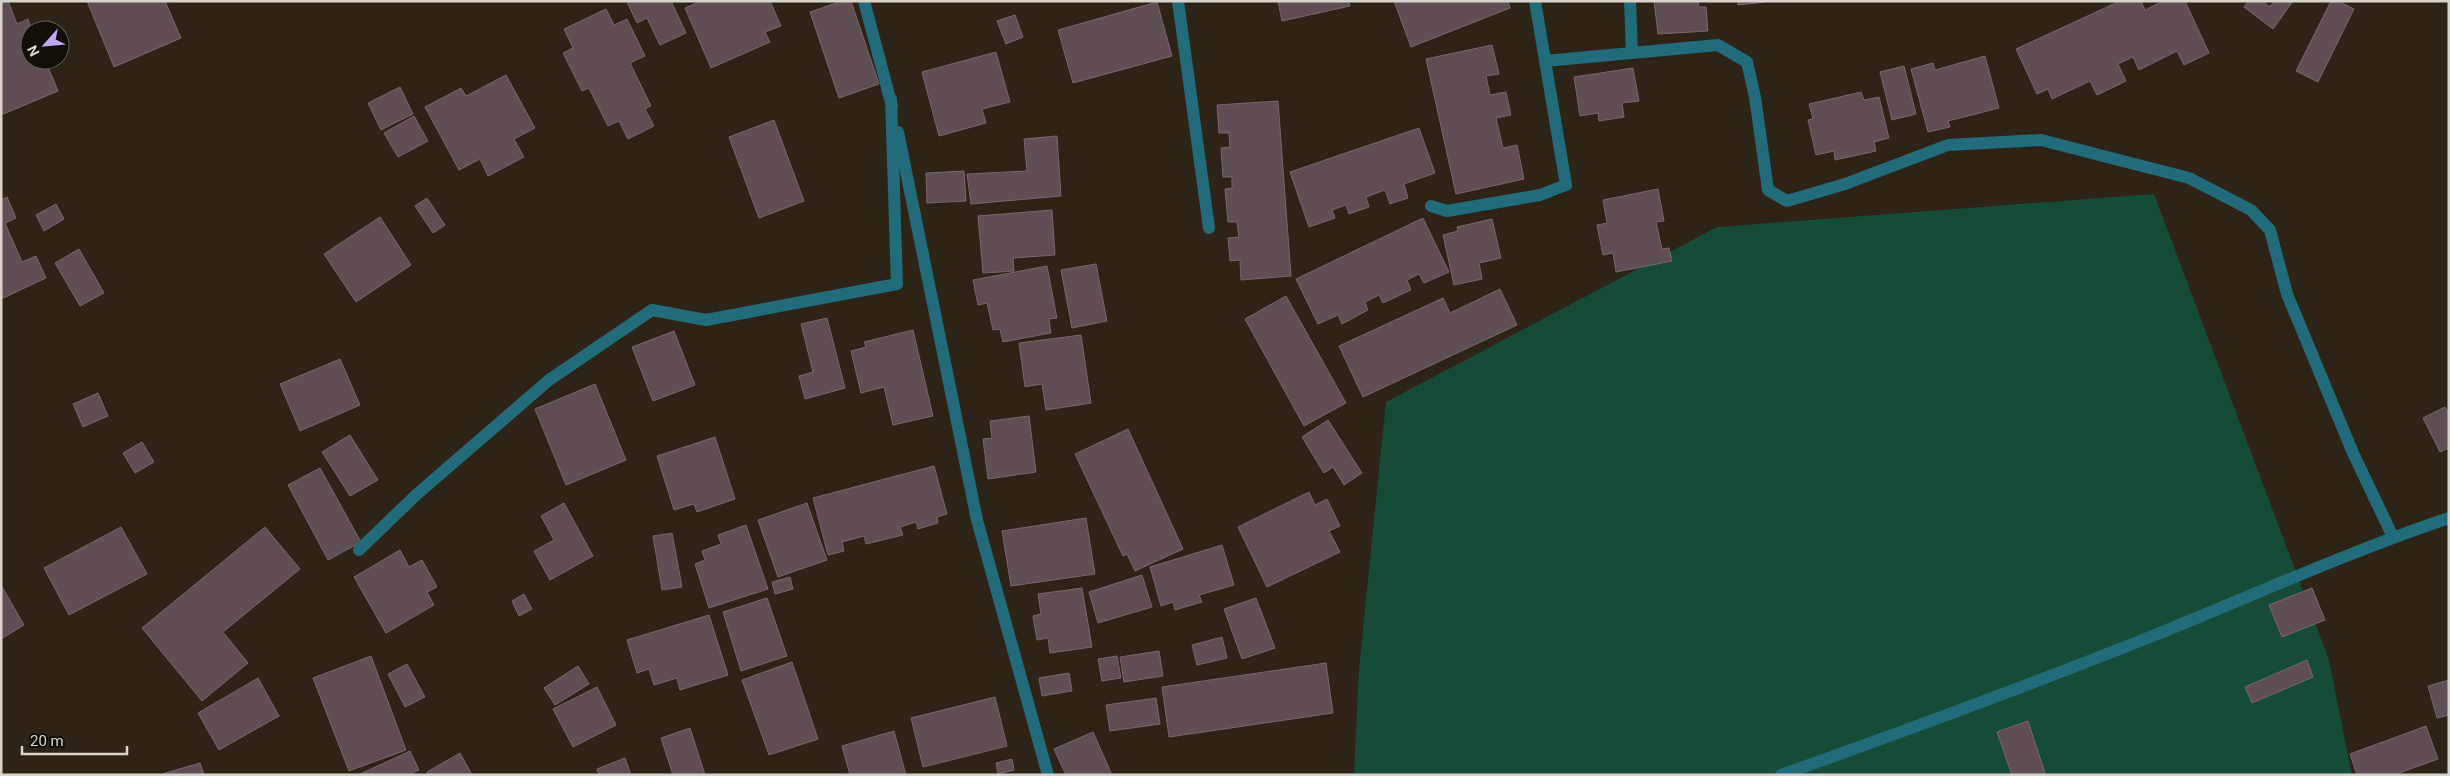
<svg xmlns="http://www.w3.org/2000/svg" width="2450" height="776" font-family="Roboto,sans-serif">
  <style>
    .green { fill: #164c37 }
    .building { fill: #604e55; stroke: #78656d }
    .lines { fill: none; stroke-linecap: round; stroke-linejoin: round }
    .street { stroke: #226b7b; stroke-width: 12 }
  </style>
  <rect width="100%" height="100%" fill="#2d2417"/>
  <polygon class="green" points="2154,194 2329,660 2352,775 1354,775 1359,669 1386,402 1717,227"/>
  <g class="building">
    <polygon points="1,1 8,1 17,24 28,19 32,30 30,30 30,60 34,66 46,62 58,91 1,115"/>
    <polygon points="87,1 165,1 181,38 114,67"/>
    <polygon points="630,1 671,1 686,33 660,45 647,18 637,23 627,2"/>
    <polygon points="701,1 770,1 781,26 765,32 770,42 711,68 685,8"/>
    <polygon points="842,1 851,1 879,84 839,98 810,12"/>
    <polygon points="1278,1 1349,1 1350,6 1282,21"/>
    <polygon points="1394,1 1508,1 1510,8 1411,47"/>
    <polygon points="1654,1 1698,1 1699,7 1706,7 1708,31 1658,34"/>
    <polygon points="1738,1 1765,1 1765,2 1738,5"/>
    <polygon points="2120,1 2141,1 2145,10 2163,1 2185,1 2209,53 2184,65 2177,51 2139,70 2133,57 2118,64 2126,81 2097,95 2090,81 2052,99 2048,89 2037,94 2016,49"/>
    <polygon points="2248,1 2263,1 2270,7 2274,1 2293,1 2273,29 2244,7"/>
    <polygon points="2331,1 2338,1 2354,9 2318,82 2296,71"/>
    <polygon points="1157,2 1172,56 1073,83 1058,30"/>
    <polygon points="606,9 614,25 627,19 645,56 630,63 651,106 645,109 654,126 628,139 619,121 608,126 589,88 582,91 563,53 573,48 564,29"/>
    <polygon points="1015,15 1023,37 1006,44 997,21"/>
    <polygon points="1492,45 1499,74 1486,76 1490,95 1506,92 1511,115 1496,118 1503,148 1517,145 1524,179 1456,194 1426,59"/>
    <polygon points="996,52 1010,102 982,109 986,123 939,136 922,72"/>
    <polygon points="1985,56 1999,108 1948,121 1950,127 1928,132 1911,69 1933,63 1935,70"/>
    <polygon points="1904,66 1916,114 1892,120 1880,72"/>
    <polygon points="1633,68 1639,101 1622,103 1624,117 1599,121 1598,113 1580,116 1574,77"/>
    <polygon points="506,75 535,128 514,139 524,157 488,176 480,159 459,170 425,107 461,88 466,96"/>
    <polygon points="400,87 413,114 381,130 368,103"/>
    <polygon points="1861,92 1864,100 1879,97 1889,138 1874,142 1876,151 1835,160 1834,151 1816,155 1808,120 1813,119 1809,104"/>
    <polygon points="1278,101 1291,276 1241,280 1240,260 1230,261 1228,238 1239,237 1237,222 1228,222 1225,189 1232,188 1232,177 1223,177 1221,148 1230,147 1229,133 1219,133 1217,105"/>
    <polygon points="414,116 428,141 398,157 384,133"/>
    <polygon points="774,120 804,201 759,218 729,137"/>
    <polygon points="1419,128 1435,173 1404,184 1408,198 1390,204 1385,190 1366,197 1369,207 1349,214 1346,205 1332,210 1335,218 1309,227 1290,172"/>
    <polygon points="1057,136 1061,196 971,204 967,174 1027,171 1024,139"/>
    <polygon points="964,171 966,201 927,203 926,173"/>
    <polygon points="1658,189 1664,221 1656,222 1662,249 1669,248 1672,261 1616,272 1613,253 1603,255 1597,225 1607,223 1603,200"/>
    <polygon points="7,197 16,218 5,223 22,262 36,256 46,278 1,299 1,200"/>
    <polygon points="427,198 445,225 433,233 415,206"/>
    <polygon points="56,204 64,219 44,231 36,215"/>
    <polygon points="1052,210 1055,255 1013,258 1014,271 983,273 978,216"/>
    <polygon points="380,217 411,265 356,302 324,254"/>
    <polygon points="1423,218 1449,272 1424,283 1419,274 1407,280 1411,290 1383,303 1379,295 1365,302 1368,310 1342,324 1338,315 1318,324 1296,279"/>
    <polygon points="1492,219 1501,258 1479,263 1482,279 1454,285 1443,235 1458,231 1457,227"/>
    <polygon points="79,249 104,293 80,306 55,263"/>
    <polygon points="1096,264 1107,321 1072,328 1061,270"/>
    <polygon points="1047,266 1057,318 1049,319 1051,333 1003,342 1000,329 993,330 987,303 978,305 973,280"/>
    <polygon points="1500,289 1517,325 1363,397 1339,346 1443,298 1450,313"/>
    <polygon points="1286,296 1346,403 1304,426 1245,319"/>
    <polygon points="827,318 845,388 805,399 799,376 813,372 801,324"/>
    <polygon points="913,330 933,416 893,425 884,387 861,393 851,351 866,347 864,342"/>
    <polygon points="674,331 695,385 653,401 632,347"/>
    <polygon points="1081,335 1091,403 1046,410 1042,384 1025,387 1019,343"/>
    <polygon points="340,359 360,405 300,431 280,384"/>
    <polygon points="595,384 626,460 566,485 535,409"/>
    <polygon points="98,393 108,416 83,427 73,404"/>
    <polygon points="2445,407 2449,414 2449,448 2440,452 2423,418"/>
    <polygon points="1029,416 1036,472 988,479 983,439 992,438 990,421"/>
    <polygon points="1328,420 1362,473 1344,485 1333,467 1324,473 1302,437"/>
    <polygon points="1128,429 1183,549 1135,571 1127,554 1123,556 1075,454"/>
    <polygon points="350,435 378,480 350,496 322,452"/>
    <polygon points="715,437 735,499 697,512 694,504 674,510 657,456"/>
    <polygon points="142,442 154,462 135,473 123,453"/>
    <polygon points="934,466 947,514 937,517 938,523 918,529 916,522 900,527 903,535 866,544 864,536 842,542 844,551 828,555 813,498"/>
    <polygon points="320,468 361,542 328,560 288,485"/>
    <polygon points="1309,492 1315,505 1327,499 1340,526 1329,531 1340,552 1267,587 1238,527"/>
    <polygon points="564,503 593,556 550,580 534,551 554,540 541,516"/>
    <polygon points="807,503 827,560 778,577 758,520"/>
    <polygon points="1086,518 1095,574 1011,586 1002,531"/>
    <polygon points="746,525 768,589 709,608 695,564 705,560 702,551 721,544 718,535"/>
    <polygon points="121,527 147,574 69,615 44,568"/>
    <polygon points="265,527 300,569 223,632 248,663 202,701 142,628"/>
    <polygon points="672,533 682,587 662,590 653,536"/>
    <polygon points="1222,545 1234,585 1199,595 1202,602 1175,610 1173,602 1161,606 1150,567"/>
    <polygon points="400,550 409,567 422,560 437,587 427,592 434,605 386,633 354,577"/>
    <polygon points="1142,575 1152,607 1098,623 1089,592"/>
    <polygon points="790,577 793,589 775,594 772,582"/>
    <polygon points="1,585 24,625 1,639"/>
    <polygon points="1082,588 1092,647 1050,653 1048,638 1037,640 1033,616 1041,614 1038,594"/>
    <polygon points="2312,588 2325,620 2282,637 2269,605"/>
    <polygon points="524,594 532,609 519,616 512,601"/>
    <polygon points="767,598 787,656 741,671 723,612"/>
    <polygon points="1256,598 1275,648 1242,659 1224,609"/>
    <polygon points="709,615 728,675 680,690 677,678 654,685 649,669 637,673 627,640"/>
    <polygon points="1222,637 1227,658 1197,665 1192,645"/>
    <polygon points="1159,651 1163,676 1124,682 1120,657"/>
    <polygon points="371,656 406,750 349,771 313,678"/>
    <polygon points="1117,656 1121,678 1102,681 1098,659"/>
    <polygon points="2307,660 2313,677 2252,703 2245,687"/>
    <polygon points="792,662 818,739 769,755 742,680"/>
    <polygon points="1326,663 1333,713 1169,737 1162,687"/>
    <polygon points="407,664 425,697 405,707 388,674"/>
    <polygon points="578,666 589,684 555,705 544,688"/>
    <polygon points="1069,673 1072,691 1042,696 1039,678"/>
    <polygon points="258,678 279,716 219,750 198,713"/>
    <polygon points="2449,680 2449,715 2437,718 2428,686"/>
    <polygon points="597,687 616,725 573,747 553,709"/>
    <polygon points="995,697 1007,746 923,767 911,718"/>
    <polygon points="1156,698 1160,724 1110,731 1106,705"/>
    <polygon points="2028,721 2045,773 2039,775 2012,775 1997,732"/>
    <polygon points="2426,726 2438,759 2394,775 2357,775 2350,754"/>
    <polygon points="690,728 705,775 673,775 661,738"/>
    <polygon points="894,731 906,775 850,775 842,746"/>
    <polygon points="1093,732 1112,775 1066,775 1054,749"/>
    <polygon points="410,751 419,770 408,775 358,775"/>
    <polygon points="460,753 472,775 428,775 427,772"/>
    <polygon points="625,758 631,775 599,775 597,769"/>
    <polygon points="1012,759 1014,770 998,774 996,763"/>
    <polygon points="200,763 204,775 163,775 162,774"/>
  </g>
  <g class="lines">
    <g class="street">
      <polyline points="864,1 892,106"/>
      <polyline points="1178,1 1209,228"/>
      <polyline points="1630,1 1632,53"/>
      <polyline points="1545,61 1718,45 1747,62 1755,97 1768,190 1787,201 1845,184 1948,145 2041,140 2189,178 2251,210 2270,230 2287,294 2353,453 2393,537"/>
      <polyline points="898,132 977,520 1048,775"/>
      <polyline points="1431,206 1447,211 1540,195 1566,185 1535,1"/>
      <polyline points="359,550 416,495 549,380 652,310 706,320 897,284 891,99"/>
      <path d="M1781 775C1908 730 2035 683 2160 633 2256 594 2351 551 2449 518"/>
    </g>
  </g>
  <rect width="2450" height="776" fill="none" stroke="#d9d4cb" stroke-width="5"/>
  <g transform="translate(45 45) rotate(243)"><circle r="24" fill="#120e08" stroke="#625d56"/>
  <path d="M0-4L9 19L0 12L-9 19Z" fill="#c2a8f3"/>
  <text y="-8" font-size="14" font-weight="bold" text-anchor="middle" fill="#d9d4cb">N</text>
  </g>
  <path d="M22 746v8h105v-8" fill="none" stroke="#d9d4cb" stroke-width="2.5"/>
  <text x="30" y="746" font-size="15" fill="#d9d4cb" stroke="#120e08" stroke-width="4" paint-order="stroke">20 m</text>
</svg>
